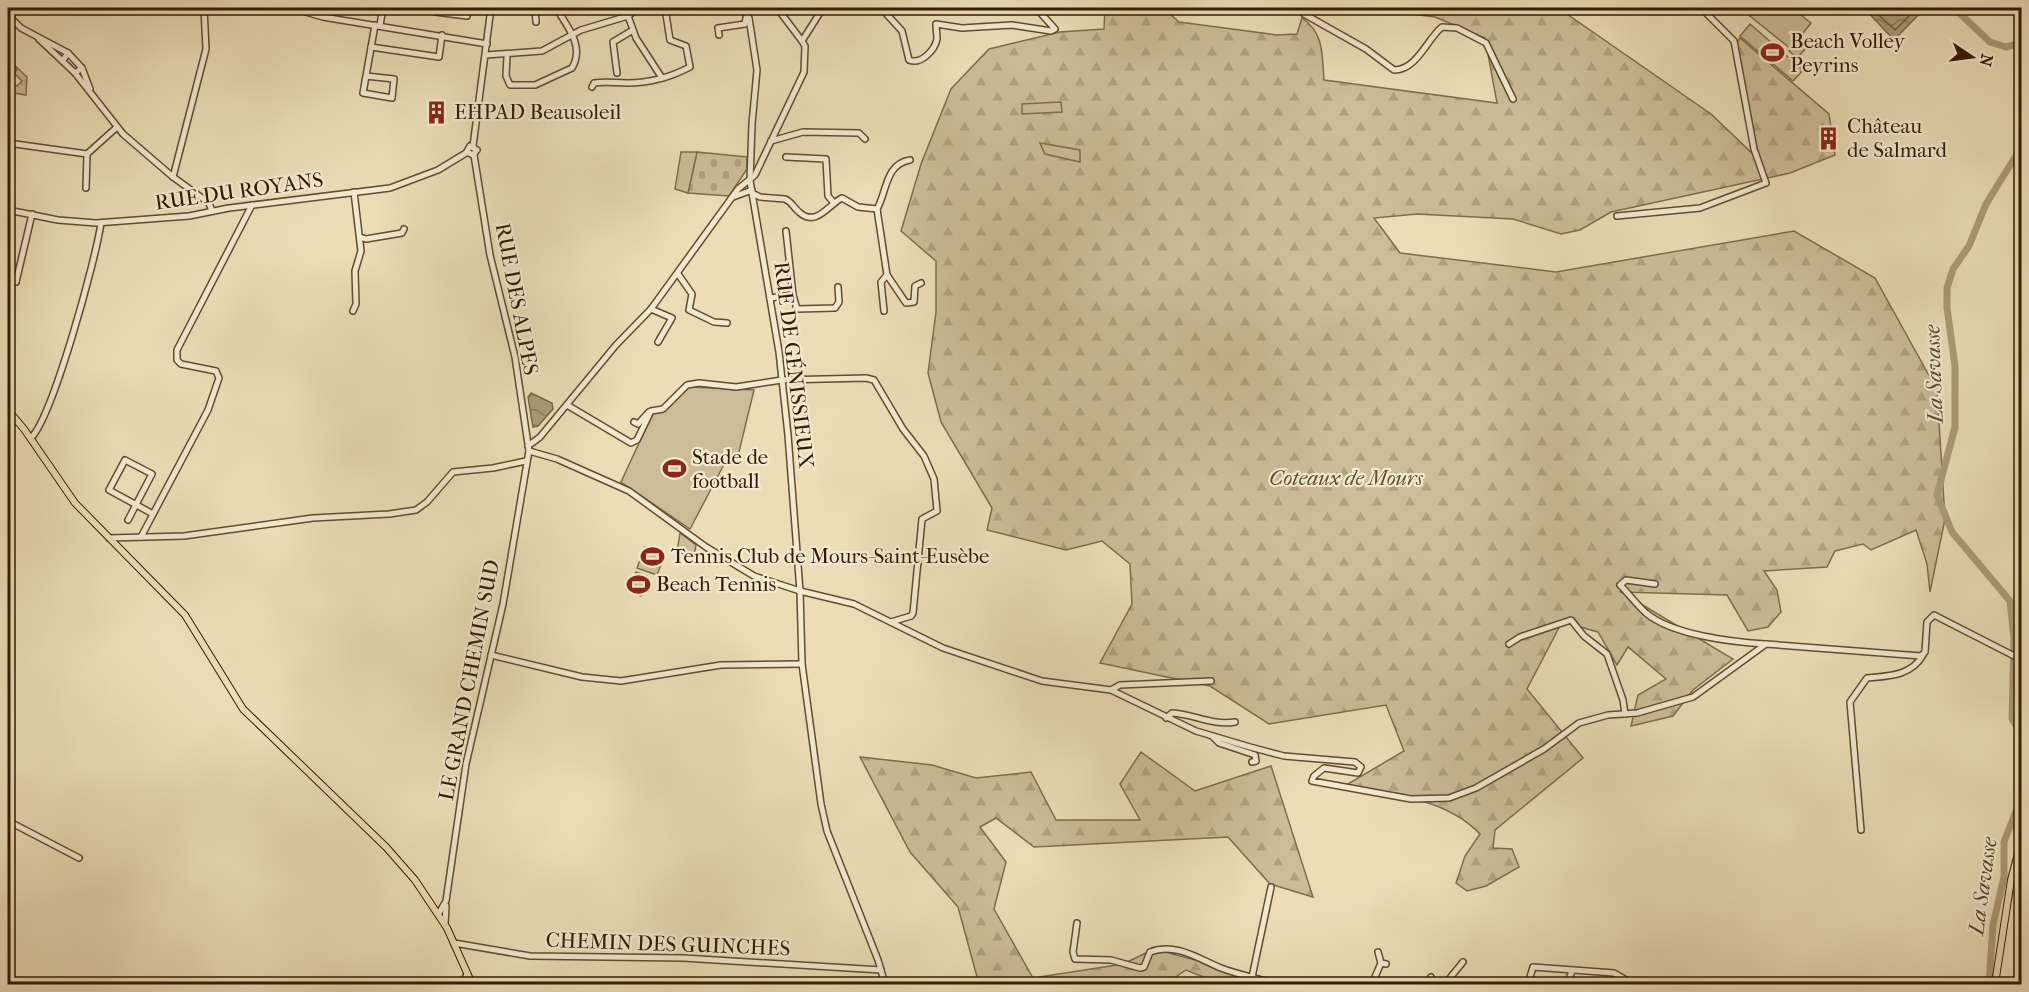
<svg xmlns="http://www.w3.org/2000/svg" width="2029" height="992" font-family="'IM FELL French Canon',serif">
  <style>
    .grass { fill: url(#grass-tufts); stroke: #806c4c; stroke-width: 1.5 }
    .forest { fill: url(#forest-firs); stroke: #806c4c; stroke-width: 1.5 }
    .cemetery { fill: url(#cemetery-stones); stroke: #806c4c; stroke-width: 1.5 }
    .green { fill: #ccbd98; stroke: #806c4c; stroke-width: 1.5 }
    .water { fill: url(#water-waves); stroke: #7c6849; stroke-width: 1.5 }
    .lines { fill: none; stroke-linecap: round; stroke-linejoin: round }
    .shore { stroke: #705c3c; stroke-width: 1.5 }
    .stream { stroke: #7c6849; stroke-width: 1.5 }
    .river { stroke: #ac9c79; stroke-width: 7 }
    .minor-casing { stroke: #614c2e; stroke-width: 8 }
    .major-casing { stroke: #331b00; stroke-width: 8 }
    .minor { stroke: #f2ead0; stroke-width: 5 }
    .major { stroke: #ebdeb7; stroke-width: 6 }
    .labels { text-anchor: middle; stroke-width: 4.5; stroke-linejoin: round; paint-order: stroke }
    .poi-label { font-size: 21px; fill: #331b00; stroke: #f2ead0; text-anchor: start }
    .street-label { font-size: 21px; fill: #331b00; stroke: #f2ead0 }
    .park-label { font-size: 21px; font-style: italic; fill: #614c2e; stroke: #f2ead0 }
    .water-label { font-size: 22px; font-style: italic; fill: #5d482a; stroke: #f2ead0 }
  </style>
  <defs>
    <pattern id="grass-tufts" width="24" height="20" patternUnits="userSpaceOnUse" patternTransform="scale(1.5)"><rect width="24" height="20" fill="#ccbd98"/><path d="M3 7l-1-3M5 7V3M7 7l1-3M15 17l-1-3M17 17v-4M19 17l1-3" fill="none" stroke="#b0a281"/></pattern>
    <pattern id="forest-firs" width="22" height="20" patternUnits="userSpaceOnUse" patternTransform="scale(1.5)"><rect width="22" height="20" fill="#ccbd98"/><path d="M5 1l3.5 6h-7zM16 11l3.5 6h-7z" fill="#b0a281"/></pattern>
    <pattern id="cemetery-stones" width="16" height="16" patternUnits="userSpaceOnUse" patternTransform="scale(1.5)"><rect width="16" height="16" fill="#ccbd98"/><path d="M2 7V4a2 2 0 0 1 4 0v3zM10 15v-3a2 2 0 0 1 4 0v3z" fill="#b0a281"/></pattern>
    <pattern id="water-waves" width="16" height="10" patternUnits="userSpaceOnUse" patternTransform="scale(1.5)"><rect width="16" height="10" fill="#ac9c79"/><path d="M0 5q4-4 8 0t8 0" fill="none" stroke="#8d7e61"/></pattern>
  </defs>
  <rect width="100%" height="100%" fill="#ebdeb7"/>
  <filter id="stains"><feTurbulence type="fractalNoise" baseFrequency=".00333" numOctaves="4"/><feColorMatrix values="0 0 0 0 .2 0 0 0 0 .09 0 0 0 0 .02 0 0 0 .5 -.17"/></filter>
  <radialGradient id="worn" r=".72"><stop offset=".6" stop-color="#630" stop-opacity="0"/><stop offset="1" stop-color="#630" stop-opacity=".3"/></radialGradient>
  <polygon class="grass" points="8,59 27,77 26,95 8,92 8,78 17,86 22,81 14,73 17,70"/>
  <g class="forest">
    <path d="M1105 8H1163L1179 22 1277 35 1297 34 1302 18C1324 33 1322 54 1324 80L1497 103 1485 38 1435 17 1412 14V8H1552L1561 10 1711 114 1753 154 1758 152 1735 47 1740 38 1829 114 1835 155 1790 173 1611 212 1580 230 1561 234 1513 219 1417 214 1374 218 1400 253 1556 272 1794 231 1875 278 1937 390 1945 519 1930 592 1927 564 1916 530 1871 550 1863 544 1835 551 1827 567 1764 571 1777 590 1781 612 1768 627 1748 631 1727 595 1621 592 1733 659 1693 690 1673 716 1631 726 1638 695 1666 679 1628 647 1617 665 1598 632 1562 622 1527 689 1583 758 1495 830 1493 848 1512 849 1519 867 1486 886 1467 891 1456 883 1465 856 1480 834C1445 797 1390 794 1341 788L1404 751 1386 705 1269 724 1210 686 1100 663 1132 604 1130 564 1102 541 1066 550 987 530 992 508 941 422 928 373 936 312V261L901 231 921 164 951 89 989 49 1060 32 1104 29Z"/>
    <polygon points="1141,752 1195,791 1271,766 1313,897 1270,884 1228,837 1034,847 996,818 980,827 1006,862 994,909 1033,978 1123,964 1154,949 1225,968 1254,984 1221,984 1186,970 1165,984 979,984 958,907 910,852 860,757 932,765 976,778 1031,772 1056,820 1140,820 1120,784"/>
  </g>
  <polygon class="cemetery" points="697,152 747,157 747,169 729,196 688,193"/>
  <g class="green">
    <polygon points="1750,8 1792,8 1811,23 1796,42 1801,38 1809,45 1797,58 1789,51 1791,49 1746,13"/>
    <polygon points="1750,24 1803,70 1793,81 1740,36"/>
    <polygon points="1061,102 1062,112 1022,114 1022,104"/>
    <polygon points="1040,143 1080,150 1080,162 1045,154"/>
    <polygon points="681,152 697,152 688,193 675,189"/>
    <polygon points="690,387 754,390 738,456 729,455 690,529 621,482 652,415"/>
    <polygon points="680,533 696,545 694,557 677,552"/>
    <polygon points="645,547 665,554 657,575 637,568"/>
    <polygon points="636,572 647,576 641,596 630,592"/>
  </g>
  <g class="water">
    <polygon points="1864,8 1925,8 1894,40"/>
    <polygon points="531,393 552,403 553,409 538,426 533,427 528,397"/>
  </g>
  <g class="lines">
    <polyline class="shore" points="1871,8 1895,30 1917,8"/>
    <polyline class="stream" points="2015,44 2022,39"/>
    <g class="river">
      <polyline points="1954,8 1990,42 2006,47 2022,43"/>
      <polyline points="2022,146 1986,204 1969,246 1953,269 1947,288 1947,308 1955,366 1955,427 1937,495 1952,532 2010,601 2014,639 2012,719 2022,735"/>
      <polyline points="1989,984 1993,925 2004,877 2004,842 2022,796"/>
    </g>
    <defs>
      <g id="minor">
        <polyline points="292,8 323,17 487,44"/>
        <polyline points="432,8 435,12 467,16"/>
        <polyline points="535,8 536,22"/>
        <polyline points="743,8 749,18 757,70 752,124 750,181 779,352 788,435 800,591 802,664 821,804 827,831 878,960 885,984"/>
        <polyline points="777,8 802,41"/>
        <path d="M881 8 902 31 909 60C921 65 935 50 937 39 937 34 936 29 936 24L962 28 1012 25 1051 31 1055 29 1036 8"/>
        <path d="M1300 8 1304 14 1366 49 1394 70C1417 70 1427 39 1442 27L1457 28 1486 43 1513 99"/>
        <polyline points="8,15 21,28 68,53"/>
        <polyline points="628,16 636,38 662,78"/>
        <polyline points="380,25 383,8"/>
        <polyline points="719,35 718,28 745,24 746,18"/>
        <polyline points="39,39 75,73 82,68 68,53 63,60"/>
        <polyline points="371,47 439,57 442,35"/>
        <polyline points="486,55 542,51 581,30 628,16 639,8"/>
        <path d="M507 56 506 76 510 85H535L572 68C585 46 567 26 556 8"/>
        <polyline points="82,68 90,89"/>
        <polyline points="75,73 123,134 173,177 209,203 212,211"/>
        <polyline points="617,73 613,42 633,30"/>
        <polyline points="366,76 394,79 392,98 363,93 375,25"/>
        <path d="M592 87 594 83C606 81 615 83 627 83 648 83 671 77 690 67L686 46 670 40 665 8"/>
        <polyline points="771,141 803,132 859,133 865,139"/>
        <polyline points="8,143 87,154 117,127"/>
        <polyline points="473,146 491,8"/>
        <polyline points="786,157 826,159 828,196 834,203"/>
        <polyline points="173,177 206,49 204,8"/>
        <polyline points="86,188 87,154"/>
        <path d="M752 193 760 197 785 199C792 202 793 207 799 212 816 228 829 204 842 198L858 207 877 209 887 275 906 303 914 302 915 286 921 283"/>
        <polyline points="733,197 752,190"/>
        <path d="M877 209C887 192 885 164 910 160"/>
        <polyline points="8,210 58,220 96,223 189,216 229,208 390,188 438,170 466,153 470,146 477,150 473,155 467,152"/>
        <polyline points="1617,216 1700,208 1766,183 1754,149 1734,41 1701,8"/>
        <polyline points="786,231 793,295"/>
        <polyline points="360,237 366,239 402,233 404,229"/>
        <polyline points="678,274 692,294 689,310 714,322 727,323"/>
        <polyline points="16,282 32,214"/>
        <polyline points="770,298 793,295 797,309 835,308 839,302 838,287"/>
        <polyline points="651,309 672,318 658,342"/>
        <polyline points="353,311 356,304 355,271 361,251 354,192"/>
        <polyline points="884,311 881,282 887,275"/>
        <polyline points="567,405 631,443 637,440 651,411 663,409 687,385 699,383 736,387 782,380 866,378 874,380 903,429 924,456 934,479 937,511 922,519 913,613 911,616 891,622"/>
        <polyline points="634,422 638,424 649,412"/>
        <path d="M31 438C53 416 96 259 101 223"/>
        <polyline points="528,446 540,437 616,345 651,309 738,189 755,175 804,72 805,46 802,41 823,8"/>
        <polyline points="529,451 557,459 629,491 706,547 754,576 800,591 854,604 943,648 1042,681 1111,690 1196,731 1250,747 1284,756 1355,762 1361,767 1358,773 1324,768 1314,776 1312,781 1411,799 1449,798 1476,788 1544,749 1579,723 1608,715 1637,713 1693,697 1766,644 1921,656 1925,652 1927,622 1934,615 2022,660"/>
        <polyline points="128,520 152,474 125,460 109,490 153,514"/>
        <polyline points="141,537 208,410 219,378 216,371 181,364 177,360 177,350 252,205"/>
        <polyline points="109,538 184,536 313,518 389,514 416,510 427,502 453,472 493,468 526,461"/>
        <path d="M1655 584 1626 580 1620 585C1629 594 1637 605 1646 613 1672 635 1732 642 1765 644"/>
        <polyline points="1509,644 1520,637 1571,620 1584,636 1607,654 1623,700 1625,714"/>
        <polyline points="491,655 582,677 621,681 721,665 802,664"/>
        <polyline points="1111,690 1120,685 1211,681"/>
        <path d="M1166 718 1172 713C1194 714 1212 726 1235 722"/>
        <polyline points="1212,736 1219,743 1255,755 1256,761 1252,762"/>
        <polyline points="8,821 79,858"/>
        <path d="M1861 830 1850 702 1867 678C1889 676 1911 676 1923 655"/>
        <polyline points="439,913 446,901 466,764 503,604 529,451 515,357 490,255 474,155"/>
        <path d="M1077 923 1073 952 1075 959 1111 960 1140 968 1144 967 1150 952C1175 942 1199 959 1221 968 1239 975 1258 978 1276 984"/>
        <polyline points="445,924 446,906"/>
        <polyline points="454,943 530,956 683,958 881,970"/>
        <polyline points="1378,952 1381,963"/>
        <polyline points="1252,977 1271,887"/>
        <polyline points="1431,977 1434,984"/>
        <polyline points="462,984 467,974"/>
        <polyline points="1372,984 1381,963 1386,964"/>
        <polyline points="1445,984 1463,962"/>
        <polyline points="1528,984 1533,967 1614,973 1633,984"/>
        <polyline points="1567,984 1572,971"/>
      </g>
      <g id="major">
        <polyline points="8,410 24,429 75,503 185,615 243,709 386,847 415,880 447,928 472,984"/>
        <polyline points="1995,984 2011,880 2022,838"/>
      </g>
    </defs>
    <use href="#minor" class="minor-casing"/>
    <use href="#major" class="major-casing"/>
    <use href="#minor" class="minor"/>
    <use href="#major" class="major"/>
  </g>
  <defs>
    <symbol id="stadium-bare" viewBox="-9 -9 18 18"><path d="M0-5a6.5 5 0 1 0 0 10a6.5 5 0 1 0 0-10ZM-3.5-1.8h7v3.6h-7Z" fill="#8f2418" stroke="#f2ead0" stroke-width="2.5" paint-order="stroke"/></symbol>
    <symbol id="building-bare" viewBox="-9 -9 18 18"><path d="M-4-6H4V6H1V3H-1V6H-4ZM-2.5-4.3h1.7v1.8h-1.7ZM.8-4.3h1.7v1.8H.8ZM-2.5-1h1.7V.8h-1.7ZM.8-1h1.7V.8H.8Z" fill="#8f2418" stroke="#f2ead0" stroke-width="2.5" paint-order="stroke"/></symbol>
  </defs>
  <g fill-rule="evenodd">
    <use href="#stadium-bare" x="1756" y="36" width="33" height="33"/>
    <use href="#building-bare" x="420" y="96" width="33" height="33"/>
    <use href="#building-bare" x="1812" y="122" width="33" height="33"/>
    <use href="#stadium-bare" x="658" y="452" width="33" height="33"/>
    <use href="#stadium-bare" x="636" y="540" width="33" height="33"/>
    <use href="#stadium-bare" x="622" y="568" width="33" height="33"/>
  </g>
  <g class="labels">
    <g class="poi-label">
      <text x="1790" y="48">Beach Volley<tspan x="1790" dy="24">Peyrins</tspan></text>
      <text x="454" y="119">EHPAD Beausoleil</text>
      <text x="1847" y="133">Château<tspan x="1847" dy="24">de Salmard</tspan></text>
      <text x="692" y="464">Stade de<tspan x="692" dy="24">football</tspan></text>
      <text x="671" y="563">Tennis Club de Mours-Saint-Eusèbe</text>
      <text x="656" y="591">Beach Tennis</text>
    </g>
    <g class="street-label">
      <text transform="translate(239 191) rotate(-8)" y="7">RUE DU ROYANS</text>
      <text transform="translate(517 299) rotate(79)" y="7">RUE DES ALPES</text>
      <text transform="translate(794 365) rotate(83)" y="7">RUE DE GÉNISSIEUX</text>
      <text transform="translate(469 680) rotate(-79)" y="7">LE GRAND CHEMIN SUD</text>
      <text transform="translate(668 944) rotate(2)" y="7">CHEMIN DES GUINCHES</text>
    </g>
    <g class="park-label">
      <text x="1346" y="485">Coteaux de Mours</text>
    </g>
    <g class="water-label">
      <text transform="translate(1933 374) rotate(-92)" y="8">La Savasse</text>
      <text transform="translate(1982 886) rotate(-82)" y="8">La Savasse</text>
    </g>
  </g>
  <rect width="2029" height="992" fill="none" stroke="#ebdeb7" stroke-width="30"/>
  <rect x="9" y="9" width="2011" height="974" fill="none" stroke="#331b00" stroke-width="3"/>
  <rect x="15" y="15" width="1999" height="962" fill="none" stroke="#331b00" stroke-width="1.5"/>
  <g transform="translate(1972 57) rotate(103)" stroke="#f2ead0" stroke-width="4.5" paint-order="stroke">
  <path d="M0-4.5L10 22L0 15L-10 22Z" fill="#331b00"/>
  <text y="-9" font-size="16" font-weight="bold" text-anchor="middle" fill="#331b00">N</text>
  </g>
  <rect width="100%" height="100%" filter="url(#stains)"/>
  <rect width="100%" height="100%" fill="url(#worn)"/>
</svg>
